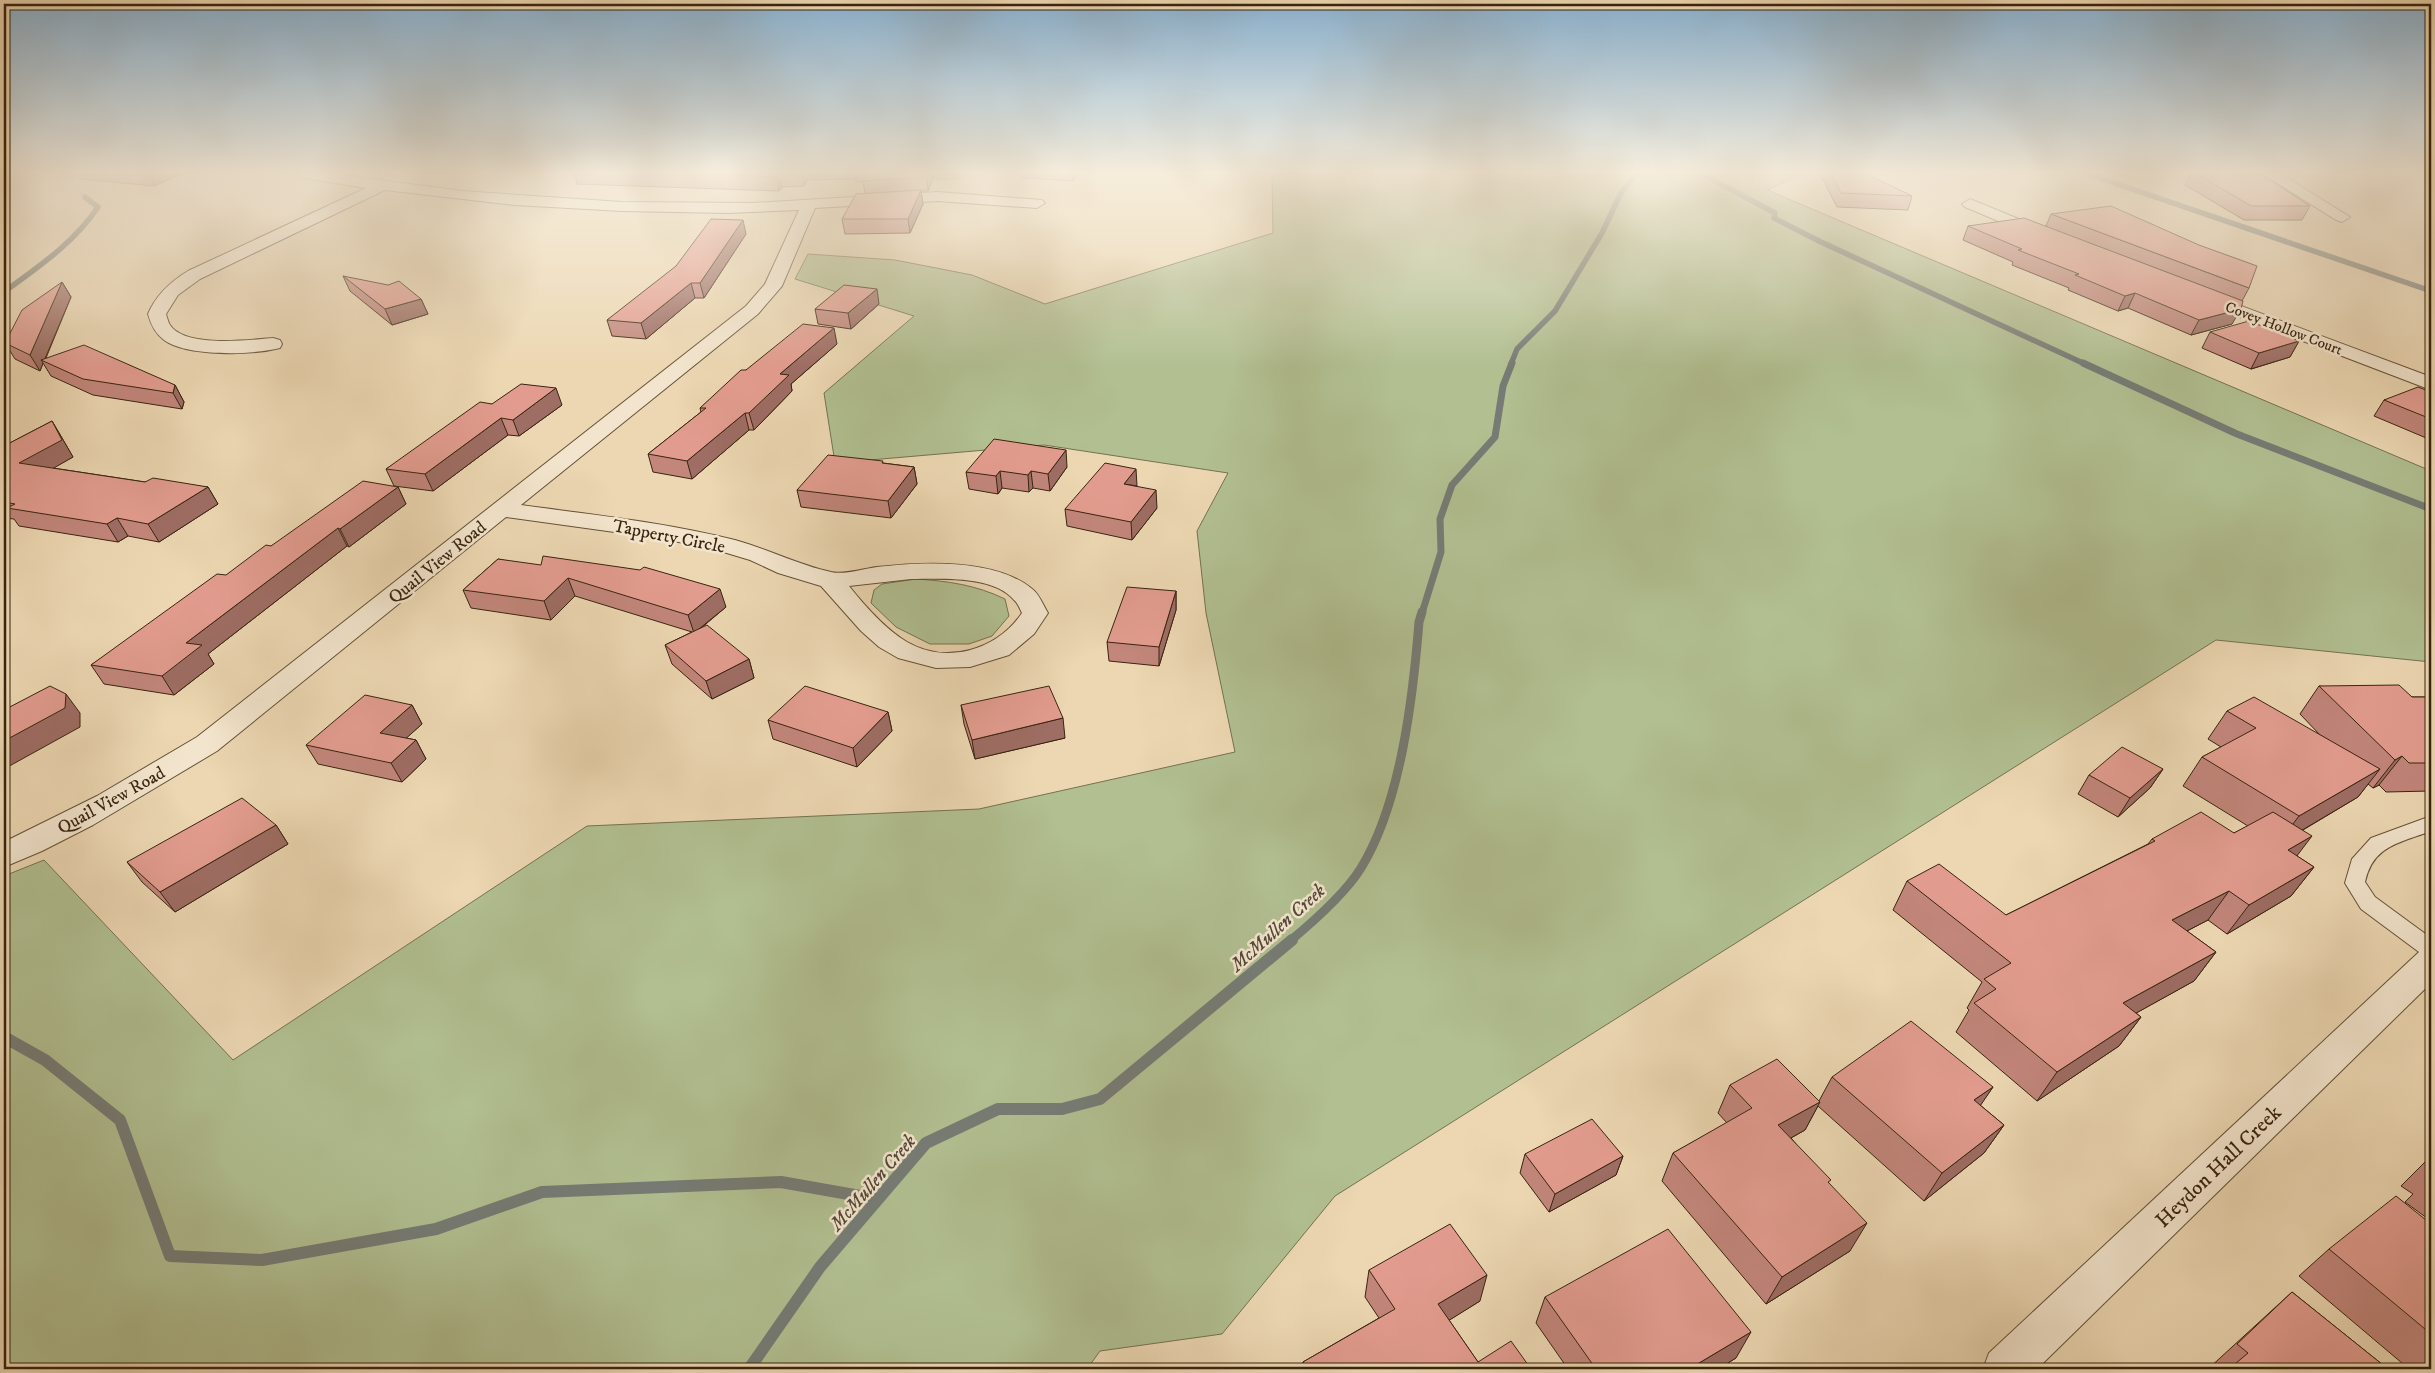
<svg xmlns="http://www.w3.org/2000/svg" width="2435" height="1373" font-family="'IM FELL DW Pica',serif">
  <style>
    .green { fill: #b1bf91; stroke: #747250 }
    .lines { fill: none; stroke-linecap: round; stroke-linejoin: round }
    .stream-far3 { stroke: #767c75; stroke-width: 5.5 }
    .stream-far2 { stroke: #767c75; stroke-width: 7 }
    .stream-far1 { stroke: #767c75; stroke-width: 9 }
    .stream { stroke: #767c75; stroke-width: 12 }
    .lane-casing { stroke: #655138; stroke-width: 2 }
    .street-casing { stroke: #655138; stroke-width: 2 }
    .lane { fill: #f3e5cd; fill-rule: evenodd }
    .street { fill: #f3e5cd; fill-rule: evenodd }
    .wall { fill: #c2867b; stroke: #38240f }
    .shaded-wall { fill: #9e6d64; stroke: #38240f }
    .building { fill: #e29c8f; stroke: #38240f }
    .labels { text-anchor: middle; stroke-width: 5; stroke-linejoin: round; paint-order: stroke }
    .far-street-label { font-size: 15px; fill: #38240f; stroke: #f3e5cd }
    .street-label { font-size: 18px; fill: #38240f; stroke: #f3e5cd }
    .water-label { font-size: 19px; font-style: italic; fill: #52483a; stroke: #f3e5cd }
    .near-street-label { font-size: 21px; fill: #38240f; stroke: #f3e5cd }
  </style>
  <rect width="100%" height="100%" fill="#ecd7b2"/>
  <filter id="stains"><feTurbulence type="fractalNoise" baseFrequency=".004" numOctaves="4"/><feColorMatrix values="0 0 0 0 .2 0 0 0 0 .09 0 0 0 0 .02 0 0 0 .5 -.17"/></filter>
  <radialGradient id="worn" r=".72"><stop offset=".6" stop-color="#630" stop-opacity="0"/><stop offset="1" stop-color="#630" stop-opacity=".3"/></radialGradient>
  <g class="green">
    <polygon points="1272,174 1804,174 1767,190 2431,471 2431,662 2216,640 1335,1196 1222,1334 1100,1351 1087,1369 4,1369 4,876 44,860 233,1060 587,826 979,809 1235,752 1206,613 1197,531 1228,473 1044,445 835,463 824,393 914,316 795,279 808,254 895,260 972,275 1045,304 1273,233"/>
    <path d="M916 579C948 581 976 585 1005 599L1009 616 992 636 969 644H930L896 627 871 603 874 590 882 584Z"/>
  </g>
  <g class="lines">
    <g class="stream-far3">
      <polyline points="1702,174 1775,213 1774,218 1821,242 2085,364"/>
      <polyline points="2088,174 2431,291"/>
      <path d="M4 292C38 267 74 243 98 207L85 197"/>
      <polyline points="1511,364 1517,349 1555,311 1602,233 1621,193 1636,174"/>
    </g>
    <g class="stream-far2">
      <polyline points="2083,363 2237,434 2431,509"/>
      <polyline points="1422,613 1441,552 1440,519 1452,485 1495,437 1503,386 1512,363"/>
    </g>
    <path class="stream-far1" d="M1290 941C1314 921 1345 894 1361 868 1401 803 1413 697 1419 622L1422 612"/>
    <g class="stream">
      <polyline points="4,1037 45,1060 120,1120 170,1256 262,1260 436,1229 542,1192 781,1182 877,1199"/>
      <polyline points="749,1369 820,1267 926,1143 998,1109 1062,1109 1100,1099 1292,940"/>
    </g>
    <defs>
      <path id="lane" d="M2431 816V831C2400 843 2373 845 2365 882L2375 897 2431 938V958L2423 955 2361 909 2345 883 2352 859 2371 838Z"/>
      <g id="street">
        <path d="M297 174H335L462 191 622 202 752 203 938 192 1042 200 1045 203 1037 208 938 201 815 208 782 286 758 314 521 505C593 515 664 522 735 540 768 549 798 565 831 572 844 575 863 569 877 567 922 562 993 558 1031 588 1039 593 1043 605 1048 613L1034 634 1009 655 970 667 936 668 898 658 879 647 861 631 821 586 778 573 750 560 720 551 665 539 506 517 217 751 93 825 42 851 4 867V842L97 796 197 737 746 306 765 284 799 210 728 213 622 211 515 205 385 190 200 279 178 295 166 314C167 317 168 322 170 325 185 348 249 340 273 338L280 340 282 344 280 348C253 355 187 357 164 340 155 333 151 325 148 314 156 295 170 282 188 271L366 188 304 178ZM911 579C939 579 994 575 1014 600 1018 603 1020 609 1022 613 997 650 947 665 907 642 884 628 865 606 849 586Z"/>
        <polygon points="2263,174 2281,174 2350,217 2342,222 2336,220"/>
        <polygon points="1970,199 2048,231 2050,234 2042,239 2036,237 1965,207 1962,204"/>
        <polygon points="2204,292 2431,377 2431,390 2198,301 2195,297 2198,293"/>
        <polygon points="2431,948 2431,983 2037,1369 1983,1369 1989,1353 2419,952"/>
      </g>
    </defs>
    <use href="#lane" class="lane-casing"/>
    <use href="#street" class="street-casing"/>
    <use href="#lane" class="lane"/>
    <use href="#street" class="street"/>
  </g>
  <g class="wall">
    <polygon points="78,174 181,174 154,186 81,179"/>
    <polygon points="575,174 959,174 958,179 933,179 928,191 921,191 923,204 910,233 845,234 842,219 865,193 863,182 855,182 855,179 807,180 804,186 782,187 779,191 577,184"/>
    <polygon points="1023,174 1078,174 1073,181 1023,178"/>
    <polygon points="1820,174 1866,174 1912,196 1908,210 1837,207"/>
    <polygon points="2190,174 2261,174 2310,206 2302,220 2244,220 2185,185"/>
    <polygon points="2051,214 2249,288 2242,301 2232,324 2191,335 2128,308 2118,311 2068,290 2069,288 2012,265 2013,262 1963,240 1968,226 2046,226"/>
    <polygon points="746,234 704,298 695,298 646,339 612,336 607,320"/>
    <polygon points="343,276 421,299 428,314 392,325 350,291"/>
    <polygon points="62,282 71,297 46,358 175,385 184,402 182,409 93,395 51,376 43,363 40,371 15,359 5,343"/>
    <polygon points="879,304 851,329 818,324 815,309"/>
    <polygon points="2210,332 2299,341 2290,357 2251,369 2202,348"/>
    <polygon points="837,344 791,384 792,391 754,430 749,430 692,479 653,472 648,454 701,412 700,408 746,370"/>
    <polygon points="2431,392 2431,440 2374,416 2384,400"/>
    <polygon points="492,404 562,405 519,436 508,435 433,491 394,486 386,469"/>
    <polygon points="52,421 62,438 73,457 53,468 145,482 208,487 218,504 159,542 128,536 118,542 19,526 14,519 4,518 4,446"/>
    <polygon points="883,463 914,467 917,484 891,518 801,507 797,490"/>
    <polygon points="1067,467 1050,491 1033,488 1029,492 1002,488 998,494 969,489 966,472"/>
    <polygon points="1137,486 1157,508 1132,540 1067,526 1065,509"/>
    <polygon points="398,487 406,504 349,547 347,546 208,654 214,664 174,695 104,684 91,665 271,546"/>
    <polygon points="498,559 726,607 700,629 749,659 754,678 712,699 672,664 665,645 692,632 575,596 551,620 471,608 463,590"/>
    <polygon points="1176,591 1176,610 1159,666 1109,661 1107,642"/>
    <polygon points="2319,686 2412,697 2431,697 2431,791 2386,792 2379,785 2373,788 2368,784 2358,797 2303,830 2297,856 2314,867 2291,896 2227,934 2208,920 2187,931 2216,952 2194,981 2136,1013 2141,1017 2119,1046 2037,1101 1956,1032 1969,1010 1967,1008 1982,982 1893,910 1907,881 2006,915 2148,844 2152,839 2234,833 2248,826 2183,786 2202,757 2221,747 2208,739 2227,711 2320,735 2300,714"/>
    <polygon points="412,705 422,724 406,738 416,740 426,759 402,782 318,764 306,745"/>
    <polygon points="961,705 1065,738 975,759 964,724"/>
    <polygon points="888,712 892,731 857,767 773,739 768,720"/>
    <polygon points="2163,769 2150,788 2118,817 2078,794 2089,775"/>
    <polygon points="276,825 288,844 175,912 142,882 127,862"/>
    <polygon points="1832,1077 1993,1087 1980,1105 2004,1125 1984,1153 1924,1201 1818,1106 1805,1130 1791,1138 1829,1183 1850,1251 1766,1304 1662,1181 1673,1153 1727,1123 1718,1113 1730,1085 1819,1101"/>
    <polygon points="1525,1154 1623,1156 1616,1175 1549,1212 1520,1173"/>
    <polygon points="2431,1156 2431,1221 2405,1202 2413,1194 2401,1186"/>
    <polygon points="2431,1224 2431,1369 2409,1369 2299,1276 2329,1249"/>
    <polygon points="1369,1270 1480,1301 1449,1320 1478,1362 1531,1369 1302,1369 1303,1362 1379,1318 1365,1297"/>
    <polygon points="2292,1292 2388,1369 2208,1369"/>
    <polygon points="1545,1297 1736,1358 1718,1369 1568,1369 1536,1323"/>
  </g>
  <g class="shaded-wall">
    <polygon points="149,174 181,174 154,186"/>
    <polygon points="778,174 779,174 782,187 779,191 777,177"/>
    <polygon points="802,174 806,174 807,180 804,186"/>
    <polygon points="928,174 933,174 933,179 928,191 927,177"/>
    <polygon points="1073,174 1078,174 1073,181"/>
    <polygon points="921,190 923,204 910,233 908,219"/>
    <polygon points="743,220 746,234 704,298 700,283"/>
    <polygon points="62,282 71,297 44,361 41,360 43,363 40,371 30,355"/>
    <polygon points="691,283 695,298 646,339 641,323"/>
    <polygon points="877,289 879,304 851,329 848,313"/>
    <polygon points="2135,293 2128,308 2118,311 2125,296"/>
    <polygon points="421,299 428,314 392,325 385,309"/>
    <polygon points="2241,309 2232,324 2191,335 2199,320"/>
    <polygon points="834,328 837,344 791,384 792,391 754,430 749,413 780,374"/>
    <polygon points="2299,341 2290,357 2251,369 2259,353"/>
    <polygon points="175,385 184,402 182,409 173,393"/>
    <polygon points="556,388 562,405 519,436 513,420"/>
    <polygon points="745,413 749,430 692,479 687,461"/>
    <polygon points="501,418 508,435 433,491 425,474"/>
    <polygon points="52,421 62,438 73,457 31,481 19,463"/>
    <polygon points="1066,450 1067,467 1050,491 1048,474"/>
    <polygon points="914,467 917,484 891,518 888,501"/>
    <polygon points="1136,469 1137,486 1124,484"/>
    <polygon points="1000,471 1002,488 998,494 996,476"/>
    <polygon points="1031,471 1033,488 1029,492 1028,475"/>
    <polygon points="208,487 218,504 159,542 148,524"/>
    <polygon points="398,487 406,504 349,547 340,529"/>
    <polygon points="1156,490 1157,508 1132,540 1131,522"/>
    <polygon points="117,518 128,536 118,542 107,524"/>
    <polygon points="338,528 347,546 208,654 214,664 174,695 162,676 186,643"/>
    <polygon points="568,578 575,596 551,620 544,601"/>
    <polygon points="720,589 726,607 694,633 688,615"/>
    <polygon points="1176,591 1176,610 1159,666 1159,647"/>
    <polygon points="749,659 754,678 712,699 706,681"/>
    <polygon points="66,694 80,713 80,727 4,769 4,741"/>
    <polygon points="412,705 422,724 391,752 380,733"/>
    <polygon points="888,712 892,731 857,767 853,748"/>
    <polygon points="1063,718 1065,738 975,759 972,740"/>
    <polygon points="416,740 426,759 402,782 391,763"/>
    <polygon points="2402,756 2379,785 2373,788 2395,760"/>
    <polygon points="2163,769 2150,788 2118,817 2130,798"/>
    <polygon points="2380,769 2358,797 2277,845 2299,816"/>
    <polygon points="276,825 288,844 175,912 160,892"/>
    <polygon points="2312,836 2290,865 2288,850"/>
    <polygon points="2314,867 2291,896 2227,934 2249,905"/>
    <polygon points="2229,891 2208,920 2152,949 2172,920"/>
    <polygon points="2216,952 2194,981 2102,1032 2123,1003"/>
    <polygon points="2141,1017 2119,1046 2037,1101 2057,1072"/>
    <polygon points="1993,1087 1974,1115 1974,1100"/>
    <polygon points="1820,1102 1805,1130 1764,1153 1778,1125"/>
    <polygon points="2004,1125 1984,1153 1924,1201 1942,1173"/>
    <polygon points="1623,1156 1616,1175 1549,1212 1555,1194"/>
    <polygon points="1867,1223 1850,1251 1766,1304 1782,1277"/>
    <polygon points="1487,1275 1480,1301 1432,1331 1438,1304"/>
    <polygon points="1751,1332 1736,1358 1718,1369 1689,1369"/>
  </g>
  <g class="building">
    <polygon points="698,174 778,174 777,177"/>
    <polygon points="866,174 928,174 927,177 863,181"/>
    <polygon points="1831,174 1866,174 1912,196 1841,193"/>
    <polygon points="2197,174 2261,174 2310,206 2251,206"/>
    <polygon points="921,190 908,219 842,219 856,194"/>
    <polygon points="2111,206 2199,245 2257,266 2249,288 2051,214"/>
    <polygon points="2024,218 2243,301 2241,309 2199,320 2135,293 2125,296 2075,275 2079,274 2018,250 2022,249 1968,226"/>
    <polygon points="711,219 743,220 700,283 691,283 641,323 607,320 676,266"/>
    <polygon points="343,276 388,285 399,281 421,299 385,309"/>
    <polygon points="62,282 30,355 5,343 22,310"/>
    <polygon points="844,285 877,289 848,313 815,309"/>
    <polygon points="2249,321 2299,341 2259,353 2210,332"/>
    <polygon points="803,324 834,328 780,374 789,375 749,413 745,413 687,461 648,454 706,408 700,408 741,370 746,370"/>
    <polygon points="84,345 175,385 173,393 83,379 41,360"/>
    <polygon points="521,384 556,388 513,420 501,418 425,474 386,469 480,402 492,404"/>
    <polygon points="2418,387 2431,392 2431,419 2384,400"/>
    <polygon points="52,421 62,440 19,463 145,482 153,478 208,487 148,524 117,518 107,524 7,508 15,504 4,502 4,446"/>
    <polygon points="994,439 1066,450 1048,474 1031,471 1028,475 1000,471 996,476 966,472"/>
    <polygon points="828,455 883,461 882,463 914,467 888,501 797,490"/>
    <polygon points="1105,463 1136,469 1124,484 1156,490 1131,522 1065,509"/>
    <polygon points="363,481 398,487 340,529 338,528 186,643 202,645 162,676 91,665 217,574 226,575 266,545 271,546"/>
    <polygon points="543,556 640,570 644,567 720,589 688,615 568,578 544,601 463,590 498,559 541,565"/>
    <polygon points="1127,587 1176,591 1159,647 1107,642"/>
    <polygon points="707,625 749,659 706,681 665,645"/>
    <polygon points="2399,685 2412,697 2431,697 2431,763 2409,763 2402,756 2395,760 2319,686"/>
    <polygon points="50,686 66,694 65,708 4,741 4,710"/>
    <polygon points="805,686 888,712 853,748 768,720"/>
    <polygon points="1049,686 1063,718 972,740 961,705"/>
    <polygon points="365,695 412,705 380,733 416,740 391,763 306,745"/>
    <polygon points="2254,697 2380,769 2299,816 2202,757 2256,728 2227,711"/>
    <polygon points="2122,747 2163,769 2130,798 2089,775"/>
    <polygon points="242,798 276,825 160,892 127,862"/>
    <polygon points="2201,812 2234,833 2273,812 2312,836 2288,850 2314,867 2249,905 2229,891 2172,920 2216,952 2123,1003 2141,1017 2057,1072 1974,1003 1996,989 1984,979 2011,963 1907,881 1939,864 2006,915 2155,841 2152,839"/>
    <polygon points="1911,1021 1993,1087 1974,1100 2004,1125 1942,1173 1832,1077"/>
    <polygon points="1777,1059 1820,1102 1778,1125 1831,1180 1828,1182 1867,1223 1782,1277 1673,1153 1752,1108 1730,1085"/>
    <polygon points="1592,1119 1623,1156 1555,1194 1525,1154"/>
    <polygon points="2431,1158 2431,1164 2428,1161"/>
    <polygon points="2396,1196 2431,1224 2431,1334 2329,1249"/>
    <polygon points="1450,1224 1487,1275 1438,1304 1478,1362 1511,1341 1531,1369 1307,1369 1303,1362 1395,1309 1369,1270"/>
    <polygon points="1668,1229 1751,1332 1689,1369 1596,1369 1545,1297"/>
    <polygon points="2292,1292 2388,1369 2229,1369 2248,1353 2237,1344"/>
  </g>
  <linearGradient id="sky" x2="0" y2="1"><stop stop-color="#8bb5d5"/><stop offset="0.47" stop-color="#f6eddc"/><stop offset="1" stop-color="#f6eddc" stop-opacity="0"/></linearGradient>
  <rect width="2435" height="367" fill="url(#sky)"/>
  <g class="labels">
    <g class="far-street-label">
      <text transform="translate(2284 328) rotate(21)" y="5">Covey Hollow Court</text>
    </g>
    <g class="street-label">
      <text transform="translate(669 536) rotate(11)" y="6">Tapperty Circle</text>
      <text transform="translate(437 562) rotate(-39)" y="6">Quail View Road</text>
      <text transform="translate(111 800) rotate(-29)" y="6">Quail View Road</text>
    </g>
    <g class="water-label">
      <text transform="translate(1277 927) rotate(-42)" y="7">McMullen Creek</text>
      <text transform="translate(872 1182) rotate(-49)" y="7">McMullen Creek</text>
    </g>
    <g class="near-street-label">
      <text transform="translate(2218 1166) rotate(-44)" y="7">Heydon Hall Creek</text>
    </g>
  </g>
  <rect width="2435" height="1373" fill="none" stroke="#ecd7b2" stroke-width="20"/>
  <rect x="5" y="5" width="2425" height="1363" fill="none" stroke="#38240f" stroke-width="2.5"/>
  <rect x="10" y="10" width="2415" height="1353" fill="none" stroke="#38240f"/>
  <rect width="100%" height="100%" filter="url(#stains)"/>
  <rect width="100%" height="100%" fill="url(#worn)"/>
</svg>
